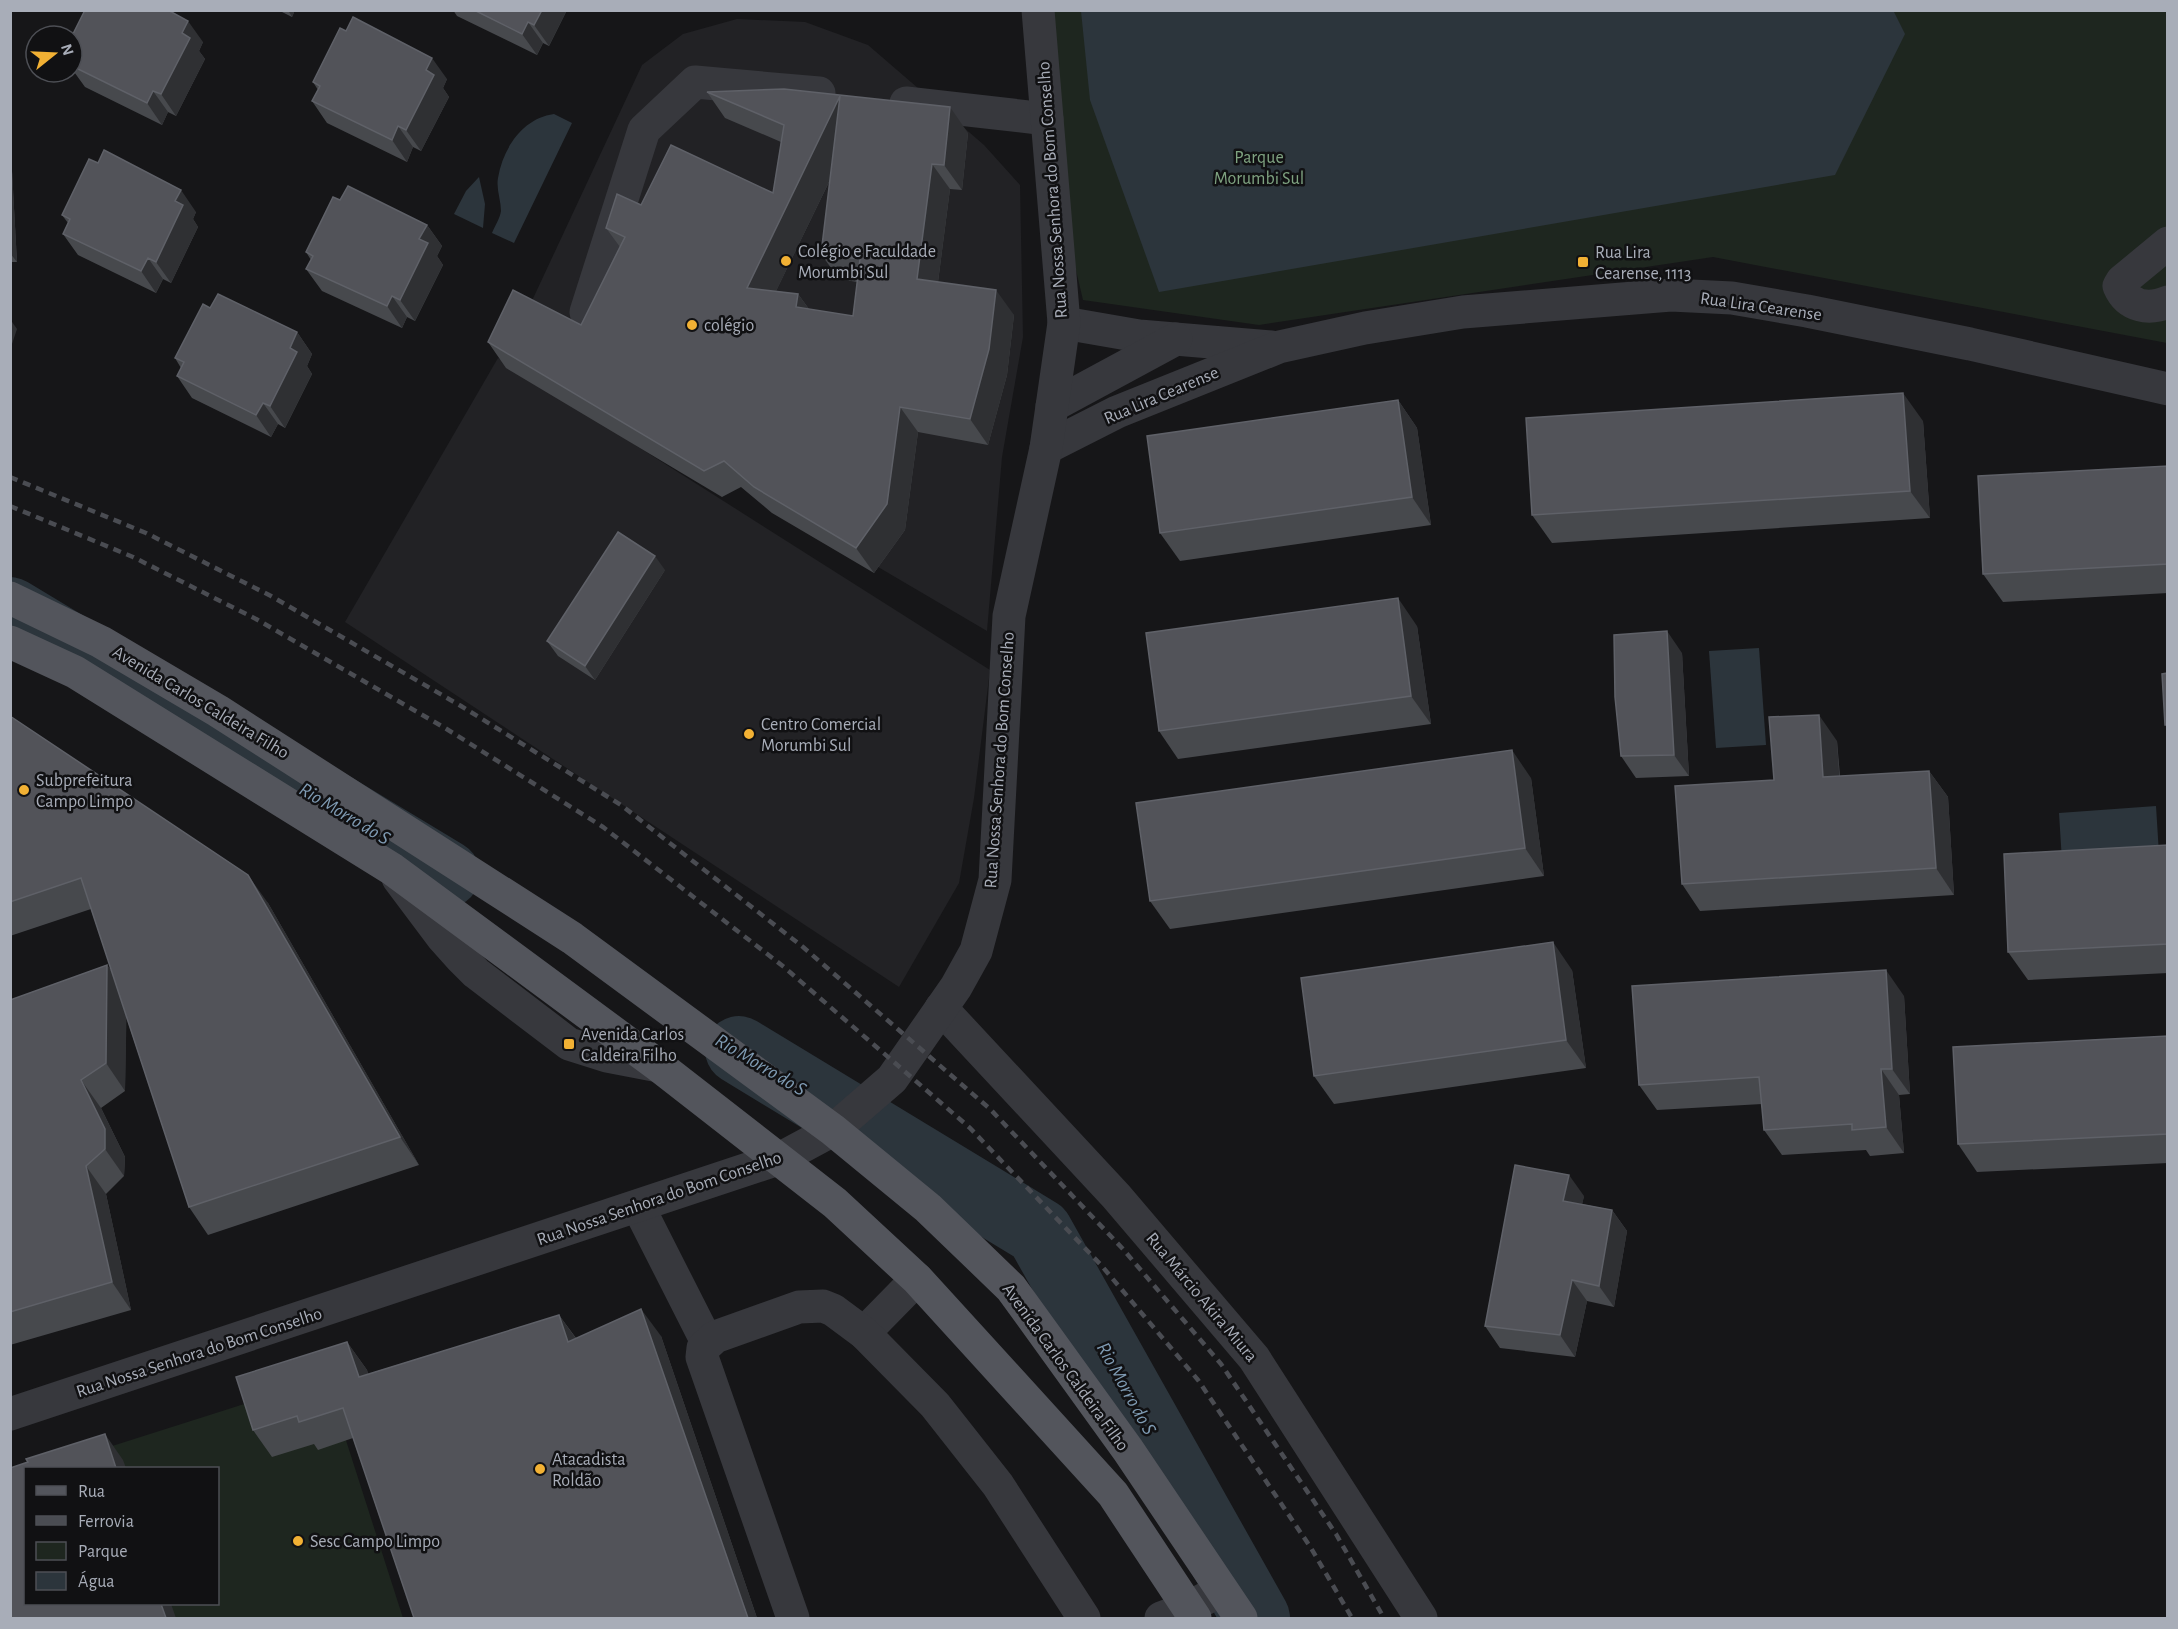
<svg xmlns="http://www.w3.org/2000/svg" width="2178" height="1629" font-family="'Alegreya Sans',sans-serif">
  <style>
    .built { fill: #222225 }
    .green { fill: #1e261f }
    .water { fill: #2c353c }
    .lines { fill: none; stroke-linecap: round; stroke-linejoin: round }
    .river { stroke: #2c353c; stroke-width: 68 }
    .minor { stroke: #37383d; stroke-width: 33 }
    .major { stroke: #53555c; stroke-width: 33 }
    .rail { stroke: #4a4c52; stroke-width: 4.5; stroke-dasharray: 8 6; stroke-linecap: butt }
    .wall { fill: #47494d; fill-rule: evenodd }
    .shaded-wall { fill: #2f3033 }
    .building { fill: #525359; stroke: #5f6168; stroke-width: 1.5; fill-rule: evenodd }
    .poi-dot { fill: #f2b134; stroke: #111113; stroke-width: 2 }
    .labels { text-anchor: middle; stroke-width: 5; stroke-linejoin: round; paint-order: stroke }
    .park-label { font-size: 18px; fill: #7fa381; stroke: #111113 }
    .street-label { font-size: 18px; fill: #a8adb8; stroke: #111113 }
    .poi-label { font-size: 18px; fill: #a8adb8; stroke: #111113; text-anchor: start }
    .water-label { font-size: 20px; font-style: italic; fill: #7f9bb3; stroke: #111113 }
  </style>
  <rect width="100%" height="100%" fill="#161618"/>
  <g class="built">
    <polygon points="737,19 805,22 868,45 984,145 1020,185 1023,337 1002,457 987,631 509,350 642,65 683,34"/>
    <polygon points="498,358 990,670 974,798 959,883 899,987 345,622"/>
  </g>
  <g class="green">
    <polygon points="1048,11 2167,11 2167,343 1713,257 1259,325 1083,300 1060,202"/>
    <polygon points="326,1378 403,1618 11,1618 10,1479 26,1604 218,1604 218,1468 43,1468"/>
  </g>
  <g class="water">
    <polygon points="1893,10 1905,34 1835,175 1159,292 1090,100 1081,11"/>
    <path d="M554 114 572 123 514 243 492 233C495 226 500 218 501 211 501 200 496 189 498 178 503 148 523 118 554 114Z"/>
    <polygon points="479,177 485,204 483,228 454,214 466,191"/>
    <polygon points="1759,648 1766,745 1716,748 1709,651"/>
    <polygon points="2156,806 2159,854 2062,861 2059,813"/>
  </g>
  <g class="lines">
    <g class="river">
      <polyline points="10,611 446,874"/>
      <polyline points="739,1050 1039,1232 1256,1618"/>
    </g>
    <g class="minor">
      <polyline points="906,103 1047,119"/>
      <path d="M2168 243 2122 281 2119 286C2128 307 2149 310 2168 302"/>
      <polyline points="586,312 644,130 695,82 819,93"/>
      <polyline points="1064,323 1139,336 1271,347"/>
      <polyline points="1052,406 1176,339"/>
      <polyline points="1046,448 1117,412 1279,347 1365,328 1463,312 1671,295 1732,298 1807,311 1970,344 2168,389"/>
      <polyline points="398,878 443,938 460,957 476,973 569,1044 607,1056 659,1066"/>
      <polyline points="941,1008 1116,1196 1254,1358 1421,1618"/>
      <polyline points="638,1206 707,1342"/>
      <polyline points="864,1333 917,1279"/>
      <polyline points="10,1414 781,1158 833,1130 892,1079 956,987 976,951 995,880 1009,616 1046,448 1064,323 1038,10"/>
      <polyline points="793,1618 702,1357 703,1348 715,1337 799,1307 823,1306 833,1310 864,1333 935,1405 998,1485 1084,1618"/>
      <polyline points="1161,1618 1188,1608 1221,1590"/>
    </g>
    <g class="major">
      <polyline points="10,598 101,642 218,711 572,938 833,1130 928,1208 1011,1288 1128,1450 1241,1618"/>
      <polyline points="10,642 75,672 392,869 659,1066 835,1203 917,1279 1113,1494 1195,1618"/>
    </g>
    <g class="rail">
      <polyline points="10,477 146,533 271,596 461,706 621,805 803,947 990,1109 1122,1248 1221,1364 1336,1534 1384,1618"/>
      <polyline points="10,506 133,557 256,619 445,728 603,827 784,967 970,1128 1101,1265 1198,1380 1311,1548 1352,1618"/>
    </g>
  </g>
  <g class="wall">
    <polygon points="278,10 295,10 292,17"/>
    <polygon points="453,10 567,10 549,46 543,43 537,55 457,16"/>
    <polygon points="72,36 203,42 199,51 205,59 176,116 168,112 162,125 85,87 72,69 72,60 74,56 72,54"/>
    <polygon points="447,79 443,88 449,97 421,151 413,147 407,162 327,123 312,101 318,90 313,82"/>
    <path d="M707 92 968 133 962 190 950 189 938 282 1014 315 1007 375 988 445 918 432 905 530 874 573 772 513 741 487 722 497 506 368 488 342 581 325 620 247 606 228 641 205 773 193 781 142 725 118ZM830 180 821 254 839 279 857 282 853 316 809 309 798 294 776 291Z"/>
    <polygon points="10,169 12,171 17,262 10,262"/>
    <polygon points="340,200 427,225 442,246 437,256 443,265 415,321 407,317 402,328 322,291 306,269 311,260 306,252"/>
    <polygon points="196,212 193,219 198,227 171,283 163,279 156,293 78,255 63,234 68,223 62,215"/>
    <polygon points="210,308 297,332 312,354 307,366 312,374 285,428 278,424 271,437 192,398 177,376 181,368 175,358"/>
    <polygon points="1398,400 1417,428 1431,525 1180,561 1160,533"/>
    <polygon points="1923,421 1930,518 1552,543 1532,515"/>
    <polygon points="2168,466 2168,593 2003,602 1983,574"/>
    <polygon points="665,570 595,680 558,656 547,641"/>
    <polygon points="1417,626 1431,724 1178,759 1159,731"/>
    <polygon points="1682,653 1689,776 1636,778 1621,756"/>
    <polygon points="10,716 268,903 419,1165 208,1235 189,1207 126,1016 125,1091 101,1108 125,1157 124,1176 106,1194 131,1310 10,1345 10,1000 107,965 112,972 91,909 10,936"/>
    <polygon points="1837,741 1840,776 1929,771 1948,797 1954,895 1700,911 1682,884 1774,780"/>
    <polygon points="1531,778 1544,876 1170,929 1150,901"/>
    <polygon points="2168,845 2168,973 2028,980 2008,952"/>
    <polygon points="1572,970 1586,1068 1334,1104 1314,1076"/>
    <polygon points="1904,996 1910,1094 1899,1095 1904,1153 1870,1156 1866,1150 1782,1155 1764,1130 1762,1104 1657,1110 1639,1085"/>
    <polygon points="2168,1036 2168,1163 1977,1172 1958,1144"/>
    <polygon points="1584,1196 1582,1204 1612,1210 1627,1231 1614,1307 1587,1301 1575,1357 1500,1348 1485,1326"/>
    <polygon points="559,1315 576,1338 661,1336 757,1618 414,1618 353,1438 318,1450 314,1444 272,1457 253,1430 347,1342 367,1370 368,1374"/>
  </g>
  <g class="shaded-wall">
    <polygon points="288,10 295,10 292,17"/>
    <polygon points="542,10 567,10 549,46 534,25"/>
    <polygon points="188,21 203,42 199,51 205,59 176,116 161,94 182,33"/>
    <polygon points="528,22 543,43 537,55 522,34"/>
    <polygon points="432,58 447,79 443,88 449,97 421,151 406,130 426,70"/>
    <polygon points="153,91 168,112 162,125 147,103"/>
    <polygon points="840,96 858,122 765,314 747,288"/>
    <polygon points="950,107 968,133 962,190 944,165"/>
    <polygon points="398,126 413,147 407,162 392,140"/>
    <polygon points="932,164 950,189 935,305 917,279"/>
    <polygon points="10,169 12,171 17,262 10,253"/>
    <polygon points="181,190 196,212 193,219 198,227 171,283 156,262 175,201"/>
    <polygon points="427,225 442,246 437,256 443,265 415,321 400,300 419,239"/>
    <polygon points="148,258 163,279 156,293 141,271"/>
    <polygon points="996,290 1014,315 1007,375 988,445 970,419"/>
    <polygon points="798,294 816,319 796,307"/>
    <polygon points="392,296 407,317 402,328 387,306"/>
    <polygon points="10,319 17,329 10,350"/>
    <polygon points="297,332 312,354 307,366 312,374 285,428 270,406 290,348"/>
    <polygon points="1903,393 1923,421 1930,518 1910,491"/>
    <polygon points="1398,400 1417,428 1431,525 1412,497"/>
    <polygon points="263,403 278,424 271,437 256,415"/>
    <polygon points="900,407 918,432 905,530 874,573 856,548"/>
    <polygon points="655,556 665,570 595,680 585,666"/>
    <polygon points="1398,598 1417,626 1431,724 1411,696"/>
    <polygon points="1667,631 1682,653 1689,776 1674,755"/>
    <polygon points="1819,715 1837,741 1841,803 1823,777"/>
    <polygon points="1512,750 1531,778 1544,876 1525,848"/>
    <polygon points="1929,771 1948,797 1954,895 1936,868"/>
    <polygon points="248,875 268,903 419,1165 400,1137"/>
    <polygon points="1553,942 1572,970 1586,1068 1566,1040"/>
    <polygon points="107,965 127,993 125,1091 106,1063"/>
    <polygon points="1886,970 1904,996 1910,1094 1892,1069"/>
    <polygon points="1881,1069 1899,1095 1904,1153 1886,1127"/>
    <polygon points="81,1080 101,1108 125,1157 124,1176 105,1149"/>
    <polygon points="86,1166 106,1194 131,1310 112,1282"/>
    <polygon points="1569,1175 1584,1196 1578,1223 1563,1201"/>
    <polygon points="1612,1210 1627,1231 1614,1307 1599,1286"/>
    <polygon points="1572,1280 1587,1301 1575,1357 1560,1335"/>
    <polygon points="641,1309 661,1336 757,1618 748,1618"/>
    <polygon points="559,1315 579,1343 568,1342"/>
    <polygon points="347,1342 367,1370 379,1404 359,1377"/>
    <polygon points="105,1434 123,1460 126,1468 116,1468"/>
    <polygon points="161,1604 171,1604 176,1618 166,1618"/>
  </g>
  <g class="building">
    <polygon points="85,10 168,10 188,21 182,33 190,38 161,94 153,91 147,103 72,66 72,60 76,51 72,49 72,36"/>
    <polygon points="474,10 542,10 534,25 528,22 522,34"/>
    <polygon points="353,17 432,58 426,70 434,75 406,130 398,126 392,140 312,101 320,86 313,82 340,28 346,31"/>
    <path d="M784 89 950 107 944 165 932 164 917 279 996 290 989 349 970 419 900 407 887 504 856 548 754 487 724 461 704 471 488 342 513 290 581 325 625 237 606 228 617 194 641 205 671 145 773 193 784 125 707 92ZM840 96 821 254 860 259 853 316 796 307 798 294 747 288Z"/>
    <polygon points="104,150 181,190 175,201 183,205 156,262 148,258 141,271 63,234 70,219 62,215 89,159 98,163"/>
    <polygon points="348,186 427,225 419,239 428,243 400,300 392,296 387,306 306,269 313,256 306,252 333,197 340,200"/>
    <polygon points="218,294 297,332 290,348 297,352 270,406 263,403 256,415 177,376 184,362 175,358 203,304 210,308"/>
    <polygon points="1903,393 1910,491 1532,515 1526,418"/>
    <polygon points="1398,400 1412,497 1160,533 1147,436"/>
    <polygon points="2168,466 2168,564 1983,574 1978,476"/>
    <polygon points="618,532 655,556 585,666 547,641"/>
    <polygon points="1398,598 1411,696 1159,731 1146,633"/>
    <polygon points="1667,631 1674,755 1621,756 1615,697 1614,635"/>
    <polygon points="2168,673 2168,725 2165,725 2162,674"/>
    <polygon points="1819,715 1823,777 1929,771 1936,868 1682,884 1675,786 1774,780 1769,717"/>
    <polygon points="10,716 248,875 400,1137 189,1207 81,878 10,902"/>
    <polygon points="1512,750 1525,848 1150,901 1136,803"/>
    <polygon points="2168,845 2168,944 2008,952 2004,854"/>
    <polygon points="1553,942 1566,1040 1314,1076 1301,978"/>
    <polygon points="107,965 106,1063 81,1080 105,1129 105,1149 86,1166 112,1282 10,1312 10,1000"/>
    <polygon points="1886,970 1892,1069 1881,1069 1886,1127 1852,1130 1852,1124 1764,1130 1759,1077 1639,1085 1632,986"/>
    <polygon points="2168,1036 2168,1134 1958,1144 1953,1047"/>
    <polygon points="1515,1165 1569,1175 1563,1201 1612,1210 1599,1286 1572,1280 1560,1335 1485,1326"/>
    <polygon points="641,1309 748,1618 414,1618 343,1408 299,1422 297,1416 253,1430 236,1377 347,1342 359,1377 559,1315 568,1342"/>
    <polygon points="105,1434 116,1468 26,1468 26,1604 161,1604 166,1618 10,1618 10,1468 28,1462 26,1459"/>
  </g>
  <g class="poi-dot">
    <circle cx="786" cy="261" r="6"/>
    <rect x="1577" y="256" width="12" height="12" rx="3"/>
    <circle cx="692" cy="325" r="6"/>
    <circle cx="749" cy="734" r="6"/>
    <circle cx="24" cy="790" r="6"/>
    <rect x="563" y="1038" width="12" height="12" rx="3"/>
    <circle cx="540" cy="1469" r="6"/>
    <circle cx="298" cy="1541" r="6"/>
  </g>
  <g class="labels">
    <g class="park-label">
      <text x="1259" y="163">Parque<tspan x="1259" dy="21">Morumbi Sul</tspan></text>
    </g>
    <g class="street-label">
      <text transform="translate(1052 190) rotate(-94)" y="6">Rua Nossa Senhora do Bom Conselho</text>
      <text transform="translate(1761 306) rotate(8)" y="6">Rua Lira Cearense</text>
      <text transform="translate(1161 395) rotate(-23)" y="6">Rua Lira Cearense</text>
      <text transform="translate(201 702) rotate(31)" y="6">Avenida Carlos Caldeira Filho</text>
      <text transform="translate(999 760) rotate(-86)" y="6">Rua Nossa Senhora do Bom Conselho</text>
      <text transform="translate(659 1198) rotate(-19)" y="6">Rua Nossa Senhora do Bom Conselho</text>
      <text transform="translate(1202 1297) rotate(50)" y="6">Rua Márcio Akira Miura</text>
      <text transform="translate(199 1352) rotate(-18)" y="6">Rua Nossa Senhora do Bom Conselho</text>
      <text transform="translate(1066 1367) rotate(54)" y="6">Avenida Carlos Caldeira Filho</text>
    </g>
    <g class="poi-label">
      <text x="798" y="257">Colégio e Faculdade<tspan x="798" dy="21">Morumbi Sul</tspan></text>
      <text x="1595" y="258">Rua Lira<tspan x="1595" dy="21">Cearense, 1113</tspan></text>
      <text x="704" y="331">colégio</text>
      <text x="761" y="730">Centro Comercial<tspan x="761" dy="21">Morumbi Sul</tspan></text>
      <text x="36" y="786">Subprefeitura<tspan x="36" dy="21">Campo Limpo</tspan></text>
      <text x="581" y="1040">Avenida Carlos<tspan x="581" dy="21">Caldeira Filho</tspan></text>
      <text x="552" y="1465">Atacadista<tspan x="552" dy="21">Roldão</tspan></text>
      <text x="310" y="1547">Sesc Campo Limpo</text>
    </g>
    <g class="water-label">
      <text transform="translate(345 813) rotate(31)" y="7">Rio Morro do S</text>
      <text transform="translate(761 1064) rotate(31)" y="7">Rio Morro do S</text>
      <text transform="translate(1127 1388) rotate(61)" y="7">Rio Morro do S</text>
    </g>
  </g>
  <rect width="2178" height="1629" fill="none" stroke="#a8adb8" stroke-width="24"/>
  <rect x="24" y="1467" width="195" height="138" fill="#111113" stroke="#4d4f55" stroke-width="1.5"/>
  <rect x="36" y="1486" width="30" height="9" fill="#53555c" stroke="#4d4f55" stroke-width="1.5"/>
  <text x="78" y="1497" font-size="18" fill="#a8adb8">Rua</text>
  <rect x="36" y="1516" width="30" height="9" fill="#4a4c52" stroke="#4d4f55" stroke-width="1.5"/>
  <text x="78" y="1527" font-size="18" fill="#a8adb8">Ferrovia</text>
  <rect x="36" y="1542" width="30" height="18" fill="#1e261f" stroke="#4d4f55" stroke-width="1.5"/>
  <text x="78" y="1557" font-size="18" fill="#a8adb8">Parque</text>
  <rect x="36" y="1572" width="30" height="18" fill="#2c353c" stroke="#4d4f55" stroke-width="1.5"/>
  <text x="78" y="1587" font-size="18" fill="#a8adb8">Água</text>
  <g transform="translate(54 54) rotate(72)"><circle r="28" fill="#111113" stroke="#4d4f55" stroke-width="1.5"/>
  <path d="M0-4.5L10 22L0 15L-10 22Z" fill="#f2b134"/>
  <text y="-9" font-size="16" font-weight="bold" text-anchor="middle" fill="#a8adb8">N</text>
  </g>
</svg>
